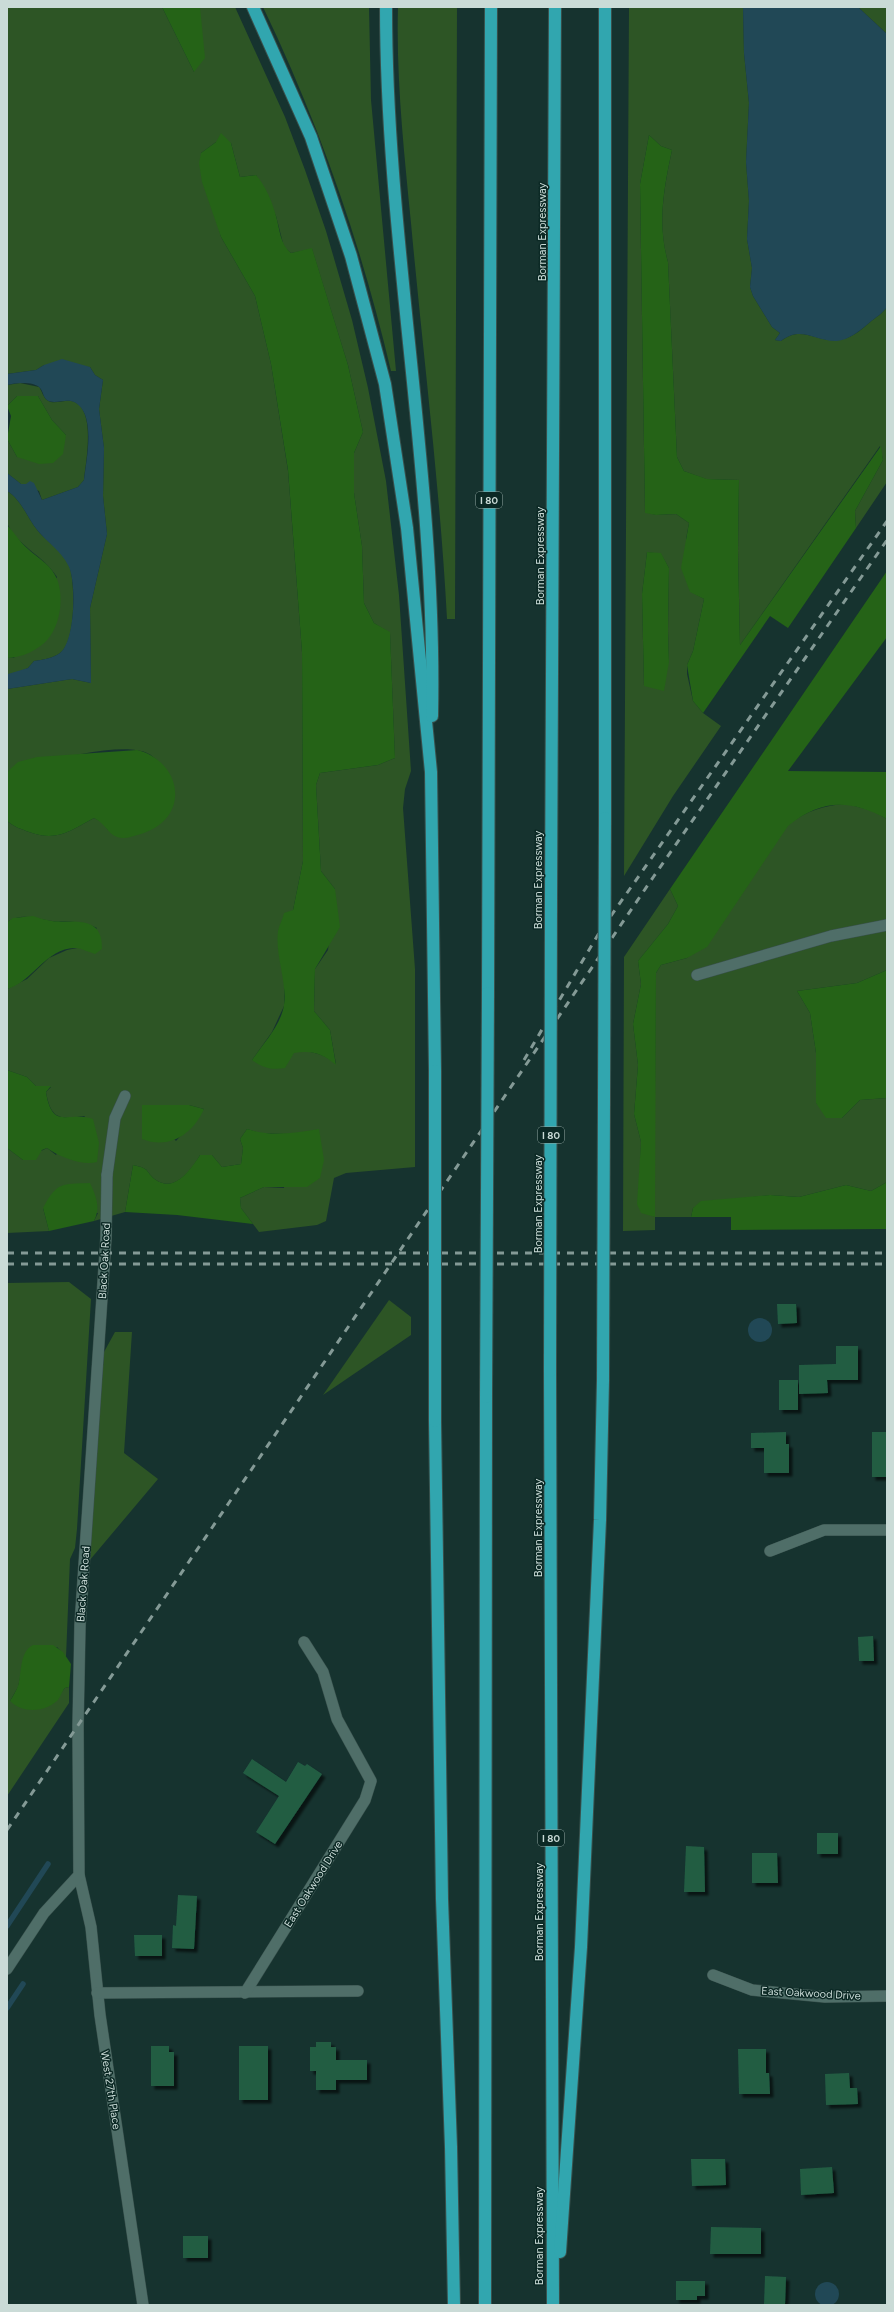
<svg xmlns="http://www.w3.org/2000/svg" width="894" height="2312" font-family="Figtree,sans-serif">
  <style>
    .green { fill: #2d5525; fill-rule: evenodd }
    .forest { fill: #256317 }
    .water { fill: #214856 }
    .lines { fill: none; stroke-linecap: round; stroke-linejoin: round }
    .stream { stroke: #214856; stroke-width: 5.5 }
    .building { fill: #225d43; filter: url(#shadow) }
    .service-casing { stroke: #39514d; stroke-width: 12 }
    .minor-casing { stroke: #39514d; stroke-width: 12 }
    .motorway-casing { stroke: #39514d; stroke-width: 14 }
    .service { stroke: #4f6e68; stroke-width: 11 }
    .minor { stroke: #4f6e68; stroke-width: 11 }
    .motorway { stroke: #31a6af; stroke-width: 12 }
    .rail { stroke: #849a96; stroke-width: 3; stroke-dasharray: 7 7; stroke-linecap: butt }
    .motorway-bridge-casing { stroke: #39514d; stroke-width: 14; stroke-linecap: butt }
    .motorway-bridge { stroke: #31a6af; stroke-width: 12 }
    .labels { text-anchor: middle; stroke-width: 3; stroke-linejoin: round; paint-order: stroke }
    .shield { fill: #0c2925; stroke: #91a6a2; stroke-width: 1 }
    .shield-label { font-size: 10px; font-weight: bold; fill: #cadbd7 }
    .street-label { font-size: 11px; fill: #cadbd7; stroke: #0c2925 }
  </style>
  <defs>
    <filter id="shadow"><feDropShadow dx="3.5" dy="3.5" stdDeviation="1" flood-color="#0009"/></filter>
  </defs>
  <rect width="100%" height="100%" fill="#16332f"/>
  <g class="green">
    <path d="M7 7H162L194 72 200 7H235L285 117 305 170 326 231 352 320 368 388 386 481 399 595 411 771 405 789 403 808 415 969V1167L346 1173 334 1178 326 1221 317 1225 259 1232 241 1208 240 1198 264 1187 284 1188 288 1134 259 1133 247 1129 240 1139 243 1148 241 1164 222 1167 212 1155H200C192 1169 175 1193 156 1180 144 1171 152 1169 133 1165L125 1212 94 1221 98 1213 43 1208 49 1231 7 1233V1148L23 1160 47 1148 56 1155 85 1116C61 1119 51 1121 46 1092L51 1087 36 1086 27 1077 7 1070V989L27 979 49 958 67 950 77 948 97 928C82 920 69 922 52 921 36 919 22 912 7 922V821C14 827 21 829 29 832 57 842 70 831 94 818L102 822 108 830 161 765C157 760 152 755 147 753 120 740 37 764 7 772V689L72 679 91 683 90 608 107 534 103 496 104 448 99 409 103 380 95 375 90 367 44 365 36 370 7 374ZM216 142 231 143 240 177 256 175 276 216 284 247 291 253 312 249 348 365 363 432 354 453V493L362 546 364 603 374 623 390 633 395 758 378 765 320 773 316 785 321 871 335 889 328 950 315 969 314 1011 330 1030 336 1064C309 1042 283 1055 252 1060L272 1032 284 1006V978L279 950 293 910 303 861 302 652 288 471 271 364 255 296 221 237 201 153ZM142 1105H189L204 1109 176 1141Z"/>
    <path d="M263 7H369L371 100 396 371H391C361 244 320 126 263 7Z"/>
    <path d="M398 7H457L455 619H447C440 486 423 355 411 223 404 151 396 79 398 7Z"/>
    <path d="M629 7H743L744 53 749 103 746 162 749 201 747 239 752 268 750 287 753 296 772 327 780 333 775 340 781 341C802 325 815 342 837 340 849 340 860 331 869 323 875 318 883 313 887 307V482L856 528 855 511 883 460 880 446 740 645 738 551 739 480 706 479 684 471 677 457 668 262C657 224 664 188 672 150L661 146 649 135 640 184 645 512 656 515 676 514 689 523 686 539 690 591 704 599 693 651 687 665V674L693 701 703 713 721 726 673 796 624 876ZM647 552 661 554 669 568 668 630 669 662 644 686 642 594Z"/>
    <polygon points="858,7 887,7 887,34"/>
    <path d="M20 383 39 387C42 391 43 397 47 400 52 405 64 400 71 401 97 406 86 462 84 480L78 487 42 500 39 491 21 484 7 473V439L17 457 66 435 52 420 38 396H17L7 406V385Z"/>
    <path d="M7 491C22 500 27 518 38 531 48 543 65 552 70 568 75 585 76 642 60 653 53 658 43 660 34 661L28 668 7 677V658H14L57 577C44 556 19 547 8 525 4 518 7 500 7 491Z"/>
    <path d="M847 804 873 811 887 819V970L857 983 797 991 810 1013 816 1053V1103L842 1118 860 1100 887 1098V1182L871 1191 846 1185 799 1197 770 1195 726 1200H713L693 1208 691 1217H655V1230L623 1231 624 957 670 889 678 906 668 924 638 961 641 984 633 1024 638 1065 634 1114 641 1142 640 1173 654 1217 656 973 661 965 687 958 788 825C806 811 824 805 847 804Z"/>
    <polygon points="69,1282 91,1299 77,1529 75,1548 70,1559 66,1657 57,1647 21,1673 18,1687 10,1701 61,1693 65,1688 69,1687 69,1703 7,1796 7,1283"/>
    <polygon points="389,1300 411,1317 411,1335 323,1395"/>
    <polygon points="115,1332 132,1332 124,1453 158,1479 89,1561 104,1352"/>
  </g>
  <g class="forest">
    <polygon points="162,7 200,7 205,58 194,72"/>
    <path d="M221 133 231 143 240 177 256 175C266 187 272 201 276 216 280 230 280 244 291 253L312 248 348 365 363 432 354 453V493L362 546 364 603 374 623 390 632 395 758 378 765 320 773 316 785 321 871 335 889 340 927 315 969 314 1011 330 1030 336 1065C323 1054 312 1050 294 1053L285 1068C271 1070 263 1068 252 1060 263 1044 281 1025 284 1005 287 980 275 956 278 931 279 925 283 919 284 913L293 910 303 861 302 652 288 470 271 364 255 296 221 237 202 182 199 163 201 153 216 142Z"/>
    <path d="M649 135 661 146 672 150C664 188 657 223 668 262L677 457 684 471 707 479 739 480 738 551 740 645 881 446 883 460 855 511 856 528 788 628 770 616 703 713 693 701 687 665 693 651 704 599 690 592 681 568 689 523 676 514 656 515 645 513 640 184Z"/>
    <polygon points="17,396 38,396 52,420 66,435 63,454 53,463 39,464 17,457 7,439 11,416 7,406"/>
    <path d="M7 525C14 532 19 541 27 548 37 558 48 562 55 575 65 593 61 624 48 639 39 650 21 658 7 658Z"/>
    <polygon points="647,552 661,553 669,568 668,630 669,662 664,691 644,686 642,594"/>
    <path d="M887 571V637L788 771 887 772V819C850 799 821 799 788 826L707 947 687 958 661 965 656 973 655 1217 641 1213 637 1204 641 1142 634 1114 638 1065 633 1024 641 984 638 961 668 924 678 906 670 889Z"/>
    <path d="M137 750C182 761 192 818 141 834 133 836 125 840 117 837 108 834 105 823 94 818 70 831 57 842 29 832 21 829 14 827 7 821V772L18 762 37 757Z"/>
    <path d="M33 916C39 918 46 920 52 921 75 923 103 915 102 949L95 954C89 952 82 949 77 948 47 946 33 982 7 989V922L13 918Z"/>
    <polygon points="887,970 887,1098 860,1100 842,1118 826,1118 816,1103 816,1053 810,1013 797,991 857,983"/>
    <path d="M7 1070 27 1077 36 1086H51L46 1092C52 1131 69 1111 93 1119L99 1143 97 1162C83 1166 59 1157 47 1148L42 1150 36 1160H23L7 1148Z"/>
    <path d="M142 1105H189L204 1109C193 1134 169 1150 142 1139Z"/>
    <path d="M247 1129C271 1137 294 1133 319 1129L324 1160 320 1178 307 1187H264L240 1198 241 1208 253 1224 177 1215 125 1212 133 1165C152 1169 144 1171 156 1180 175 1193 191 1169 200 1155H212L222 1167 241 1164 243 1148 240 1139Z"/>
    <polygon points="887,1182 887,1229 731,1230 731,1217 691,1217 693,1208 701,1201 770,1195 799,1197 846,1185 871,1191"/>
    <path d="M90 1183C96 1196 101 1208 94 1221L49 1231 43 1208C57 1182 61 1184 90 1183Z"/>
    <path d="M33 1645H53L63 1652 71 1664 69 1687 65 1688C62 1691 60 1698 57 1701 43 1713 22 1713 10 1701 13 1696 16 1691 18 1686 22 1673 19 1652 33 1645Z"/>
  </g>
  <g class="water">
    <path d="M743 7H858L887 34V307C883 313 875 318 869 323 860 331 848 340 837 341 815 342 802 325 781 341L775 340 780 333 772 327 753 296 750 287 752 268 747 239 749 201 746 162 749 103 744 53Z"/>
    <path d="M62 359 90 367 95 375 103 380 99 409 104 448 103 496 107 534 90 608 91 683 72 679 7 689 8 674 28 668 34 661C43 660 53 658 60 653 75 642 77 580 68 565 61 551 48 543 38 531 27 518 22 500 7 491V473L21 484H26L30 481 34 483 42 500 78 487 84 480C86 461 97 413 74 402 66 398 54 405 47 400 43 397 43 391 40 388 33 381 16 383 7 385V374L36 370 44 365Z"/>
    <circle cx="760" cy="1330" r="12"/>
    <circle cx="827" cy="2294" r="12"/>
  </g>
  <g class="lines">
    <g class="stream">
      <polyline points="7,1926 48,1864"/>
      <polyline points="7,2008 23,1984"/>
    </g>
  </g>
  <g class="building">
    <polygon points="777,1304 796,1304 797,1323 778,1324"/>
    <polygon points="836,1346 858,1346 858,1380 827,1380 828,1393 799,1394 799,1365 836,1364"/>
    <rect x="779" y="1380" width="19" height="30"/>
    <polygon points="786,1432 786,1444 789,1444 789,1473 764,1473 764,1448 751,1448 751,1433"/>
    <rect x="872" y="1432" width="15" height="45"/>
    <polygon points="873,1636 874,1661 859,1661 858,1637"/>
    <polygon points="252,1759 286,1782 298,1762 305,1766 307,1764 322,1774 275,1844 256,1832 279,1796 243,1773"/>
    <rect x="817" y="1833" width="21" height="21"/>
    <polygon points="686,1846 704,1847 705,1892 684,1892"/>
    <polygon points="752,1853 777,1853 778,1883 752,1883"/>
    <polygon points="178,1895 197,1896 194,1949 172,1948 173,1925 176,1926"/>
    <polygon points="134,1935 162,1935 162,1956 135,1956"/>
    <polygon points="316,2042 331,2042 331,2047 336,2047 336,2060 367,2060 367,2080 336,2080 336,2090 316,2090 316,2071 310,2071 310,2047 316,2047"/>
    <polygon points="151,2046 169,2046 169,2052 174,2052 174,2086 151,2086"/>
    <rect x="239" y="2046" width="29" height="54"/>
    <polygon points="738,2049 766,2049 766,2073 769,2073 770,2094 739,2094"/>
    <polygon points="849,2073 850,2088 857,2088 858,2104 826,2105 825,2074"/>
    <polygon points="691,2159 725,2159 726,2185 692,2186"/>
    <polygon points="832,2167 834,2193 801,2195 800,2169"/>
    <polygon points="711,2227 761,2228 761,2254 710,2254"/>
    <rect x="183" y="2236" width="25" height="22"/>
    <polygon points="765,2276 786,2277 785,2305 764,2305"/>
    <polygon points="676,2281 705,2281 705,2296 697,2296 697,2300 676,2300"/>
  </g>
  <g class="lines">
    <defs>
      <g id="service">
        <polyline points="697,975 831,936 887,925"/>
        <polyline points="107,1175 115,1118 125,1096"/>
      </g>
      <g id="minor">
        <polyline points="770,1551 824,1530 887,1530"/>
        <polyline points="79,1875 91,1927 100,2015 143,2305"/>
        <polyline points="7,1969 44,1913 79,1875 78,1726 80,1625 106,1238 107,1175"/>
        <polyline points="713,1975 752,1990 825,1997 887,1996"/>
        <polyline points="97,1993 358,1991"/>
        <polyline points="245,1993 365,1800 371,1781 337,1719 323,1672 304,1642"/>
      </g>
      <g id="motorway">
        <polyline points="253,7 311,137 351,256 385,384 407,528 431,772 435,1071"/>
        <path d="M386 7C386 244 437 478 432 716"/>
        <polyline points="605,7 605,818"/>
        <polyline points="551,899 555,7"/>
        <polyline points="488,993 491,7"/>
        <polyline points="550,1371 553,2305"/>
        <polyline points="435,1421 442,1899 451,2147 454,2305"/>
        <polyline points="560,2252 581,1947 600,1520 603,1380"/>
        <polyline points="485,2305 486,1397"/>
      </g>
    </defs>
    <use href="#service" class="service-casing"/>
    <use href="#minor" class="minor-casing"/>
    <use href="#motorway" class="motorway-casing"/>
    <use href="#service" class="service"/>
    <use href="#minor" class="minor"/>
    <use href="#motorway" class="motorway"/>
    <g class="rail">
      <polyline points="524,1060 599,933 887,521"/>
      <polyline points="7,1253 887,1253"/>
      <polyline points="7,1264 887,1264"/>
      <polyline points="7,1830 654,876 887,540"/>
    </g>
    <defs>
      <g id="motorway-bridge">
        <polyline points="550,1371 551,899"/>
        <polyline points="603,1380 605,818"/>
        <polyline points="486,1397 488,993"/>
        <polyline points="435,1421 435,1071"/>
      </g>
    </defs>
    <use href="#motorway-bridge" class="motorway-bridge-casing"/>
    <use href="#motorway-bridge" class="motorway-bridge"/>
  </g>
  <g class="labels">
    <g class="shield">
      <rect x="476" y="492" width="26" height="16" rx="3"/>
      <rect x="538" y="1127" width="26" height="16" rx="3"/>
      <rect x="538" y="1830" width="26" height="16" rx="3"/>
    </g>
    <g class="shield-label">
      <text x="489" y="504">I 80</text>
      <text x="551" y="1139">I 80</text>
      <text x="551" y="1842">I 80</text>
    </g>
    <g class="street-label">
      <text transform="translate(542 232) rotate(-90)" y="4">Borman Expressway</text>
      <text transform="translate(540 556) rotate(-90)" y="4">Borman Expressway</text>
      <text transform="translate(538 880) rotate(-90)" y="4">Borman Expressway</text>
      <text transform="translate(538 1204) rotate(-90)" y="4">Borman Expressway</text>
      <text transform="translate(104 1261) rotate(-87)" y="4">Black Oak Road</text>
      <text transform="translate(538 1528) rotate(-90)" y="4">Borman Expressway</text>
      <text transform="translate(83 1584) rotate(-86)" y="4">Black Oak Road</text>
      <text transform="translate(313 1884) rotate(-58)" y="4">East Oakwood Drive</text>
      <text transform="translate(539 1912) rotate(-90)" y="4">Borman Expressway</text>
      <text transform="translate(811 1993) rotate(3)" y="4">East Oakwood Drive</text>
      <text transform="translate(111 2090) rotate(81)" y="4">West 27th Place</text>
      <text transform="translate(539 2236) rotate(-90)" y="4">Borman Expressway</text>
    </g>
  </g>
  <rect width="894" height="2312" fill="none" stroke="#cadbd7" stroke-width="16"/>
</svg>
